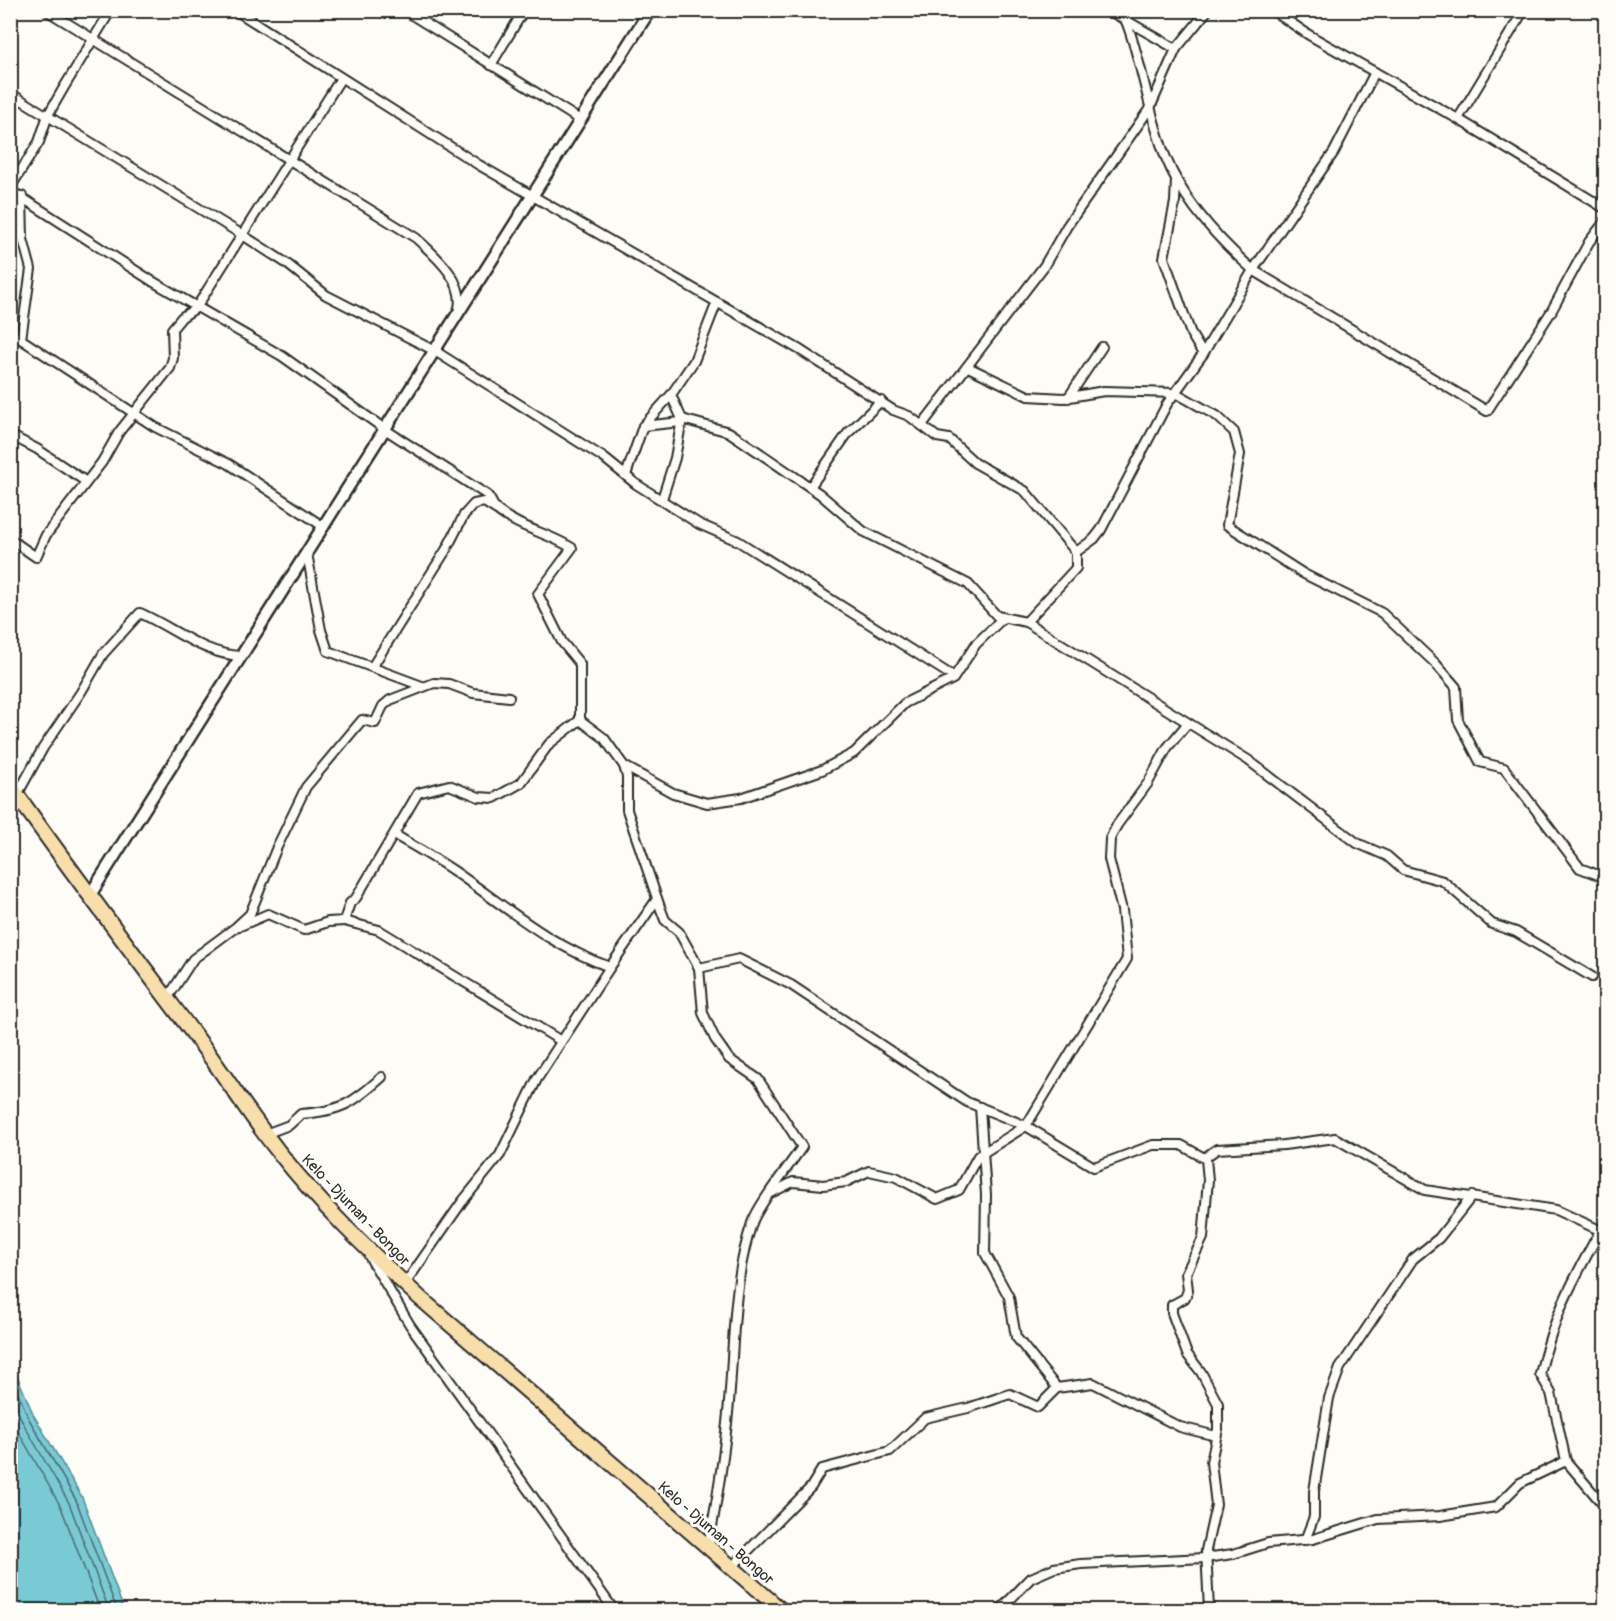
<svg xmlns="http://www.w3.org/2000/svg" width="1616" height="1621" font-family="Pangolin,sans-serif">
  <style>
    .water { fill: #7acad5; stroke: #5a8a91; stroke-width: 1.5 }
    .lines { fill: none; stroke-linecap: round; stroke-linejoin: round }
    .shore { stroke: #4b6b6f; stroke-width: 1.5 }
    .minor-casing { stroke: #2b2b2b; stroke-width: 12 }
    .tertiary-casing { stroke: #2b2b2b; stroke-width: 15 }
    .trunk-casing { stroke: #2b2b2b; stroke-width: 18 }
    .minor { stroke: #fdfcf7; stroke-width: 8 }
    .tertiary { stroke: #fdfcf7; stroke-width: 10 }
    .trunk { stroke: #f8deab; stroke-width: 14 }
    .labels { text-anchor: middle; stroke-width: 6; stroke-linejoin: round; paint-order: stroke }
    .street-label { font-size: 15px; fill: #2b2b2b; stroke: #fdfcf7 }
  </style>
  <rect width="100%" height="100%" fill="#fdfcf7"/>
  <filter id="ink" filterUnits="userSpaceOnUse"><feTurbulence type="fractalNoise" baseFrequency=".0167" numOctaves="2"/><feDisplacementMap in="SourceGraphic" scale="12" xChannelSelector="R" yChannelSelector="G"/><feConvolveMatrix kernelMatrix="1 2 1 2 8 2 1 2 1" color-interpolation-filters="sRGB"/></filter>
  <g filter="url(#ink)">
    <polygon class="water" points="10,1359 34,1416 82,1497 124,1610 11,1610"/>
    <g class="lines">
      <g class="shore">
        <polyline points="10,1374 29,1419 76,1500 117,1610"/>
        <polyline points="10,1394 23,1423 69,1503 109,1610"/>
        <polyline points="10,1417 61,1507 100,1610"/>
      </g>
      <defs>
        <g id="minor">
          <path d="M46 10 416 238C434 255 465 280 459 308"/>
          <polyline points="235,10 479,165 800,350 893,410 909,416 937,437 949,439 975,463 1025,491 1076,552 1076,568 1026,622"/>
          <polyline points="404,10 580,120"/>
          <polyline points="1108,10 1176,49"/>
          <polyline points="1272,10 1309,35 1458,119 1606,209"/>
          <path d="M1126 21C1143 65 1148 113 1166 158 1183 200 1219 240 1253 270L1487 411 1551 312 1589 242 1606 220"/>
          <polyline points="491,65 524,10"/>
          <polyline points="10,93 241,234 286,263 326,295 435,351 604,458 636,484 699,524 738,541 954,677"/>
          <polyline points="1458,119 1524,10"/>
          <polyline points="1176,180 1175,202 1164,258 1191,334 1203,354"/>
          <polyline points="10,188 39,142 48,115 63,89 111,10"/>
          <path d="M10 190 152 281 282 356 386 430 487 495C491 499 493 507 497 510 519 528 548 533 572 548L538 594 562 642 580 664V720L604 738 624 766 627 777V810L660 907 665 920 679 932 699 968 703 1013 715 1039 729 1059 758 1079 802 1147C789 1166 758 1205 752 1223 734 1277 734 1333 730 1390 726 1443 718 1496 708 1548"/>
          <polyline points="717,302 694,361 671,395 682,419 729,432 820,494 863,531 968,584 997,616 1026,622 1248,760 1357,843 1387,856 1403,870 1443,881 1492,924 1516,932 1592,977"/>
          <polyline points="10,332 155,427 229,464 324,527"/>
          <polyline points="21,339 31,269 23,239 22,196"/>
          <polyline points="968,367 1028,396 1064,398 1104,391 1176,393 1217,416 1234,432 1240,454 1227,525 1304,574 1382,613 1436,664 1456,687 1458,720 1480,762 1504,768 1580,868 1606,878"/>
          <polyline points="1068,398 1102,347"/>
          <polyline points="922,425 1044,266 1067,226 1150,108 1176,49 1208,10"/>
          <polyline points="643,426 681,422"/>
          <polyline points="10,435 37,449 85,481"/>
          <polyline points="626,475 643,426 671,395"/>
          <polyline points="810,487 848,433 881,401"/>
          <polyline points="662,499 675,458 682,419"/>
          <polyline points="10,539 36,557 46,535 102,462 119,432 170,368 173,358 172,329 182,317 196,308 341,78"/>
          <polyline points="1076,552 1094,539 1101,530 1167,404 1203,354 1253,270 1334,152 1375,72"/>
          <polyline points="307,553 321,630 328,651 422,686"/>
          <polyline points="372,667 446,550 464,515 474,504 484,502 495,509"/>
          <polyline points="1187,724 1167,748 1148,783 1117,825 1110,839 1109,859 1122,910 1127,959 1026,1126 1094,1167 1153,1145 1181,1145 1206,1159 1208,1180 1203,1238 1186,1273 1188,1290 1185,1298 1172,1305 1172,1313 1187,1354 1201,1372 1218,1404 1218,1429 1211,1462 1216,1505 1206,1550 1209,1610"/>
          <polyline points="624,766 673,793 707,803 741,798 822,770 854,753 905,703 953,679 976,644 1003,618"/>
          <path d="M17 795 43 748 81 692 103 654 140 613C174 628 204 655 242 656"/>
          <path d="M395 835C415 847 435 858 454 871 505 906 550 946 610 967L657 899"/>
          <polyline points="344,921 379,930 561,1041"/>
          <polyline points="240,926 268,914 304,930 328,922 344,921 350,903 356,898 418,793 449,785 479,797 494,798 521,783 549,744 580,720"/>
          <polyline points="699,968 739,959 791,985 967,1102 1026,1126"/>
          <polyline points="167,999 193,959 236,927 250,914 277,847 306,787 362,720 375,723 383,706 390,700 434,683 449,684 473,693 509,697"/>
          <polyline points="980,1107 986,1195 985,1253 1009,1297 1016,1337 1057,1388"/>
          <path d="M265 1134 289 1125 301 1114C341 1111 352 1104 382 1077"/>
          <polyline points="1207,1156 1217,1149 1284,1145 1335,1138 1425,1190 1556,1210 1606,1233"/>
          <polyline points="773,1192 793,1182 823,1185 846,1182 869,1171 896,1177 937,1199 959,1190 978,1156 1026,1126"/>
          <path d="M1600 1231C1572 1282 1553 1317 1540 1374L1551 1393 1566 1461 1606 1508"/>
          <polyline points="369,1256 410,1325 614,1610"/>
          <polyline points="405,1284 462,1202 500,1155 537,1079 610,967"/>
          <polyline points="1305,1540 1314,1517 1314,1491 1329,1398 1340,1368 1413,1259 1439,1238 1472,1196"/>
          <polyline points="731,1568 811,1487 822,1469 890,1451 925,1418 968,1408 1010,1394 1038,1407 1057,1388 1093,1383 1180,1427 1216,1436"/>
          <polyline points="1000,1610 1031,1578 1054,1568 1081,1564 1205,1558 1233,1554 1268,1543 1313,1539 1378,1519 1440,1516 1496,1507 1520,1483 1566,1461"/>
        </g>
        <polyline id="tertiary" points="90,895 650,10"/>
        <path id="trunk" d="M10 785C71 872 135 956 199 1041 226 1077 250 1116 278 1151 320 1205 370 1252 420 1298L781 1610"/>
      </defs>
      <use href="#minor" class="minor-casing"/>
      <use href="#tertiary" class="tertiary-casing"/>
      <use href="#trunk" class="trunk-casing"/>
      <use href="#minor" class="minor"/>
      <use href="#tertiary" class="tertiary"/>
      <use href="#trunk" class="trunk"/>
    </g>
  </g>
  <g class="labels">
    <g class="street-label">
      <text transform="translate(356 1210) rotate(46)" y="5">Kelo - Djuman - Bongor</text>
      <text transform="translate(716 1533) rotate(41)" y="5">Kelo - Djuman - Bongor</text>
    </g>
  </g>
  <rect width="1616" height="1621" fill="none" stroke="#fdfcf7" stroke-width="36"/>
  <rect x="18" y="18" width="1580" height="1585" fill="none" stroke="#2b2b2b" stroke-width="2" filter="url(#ink)"/>
</svg>
